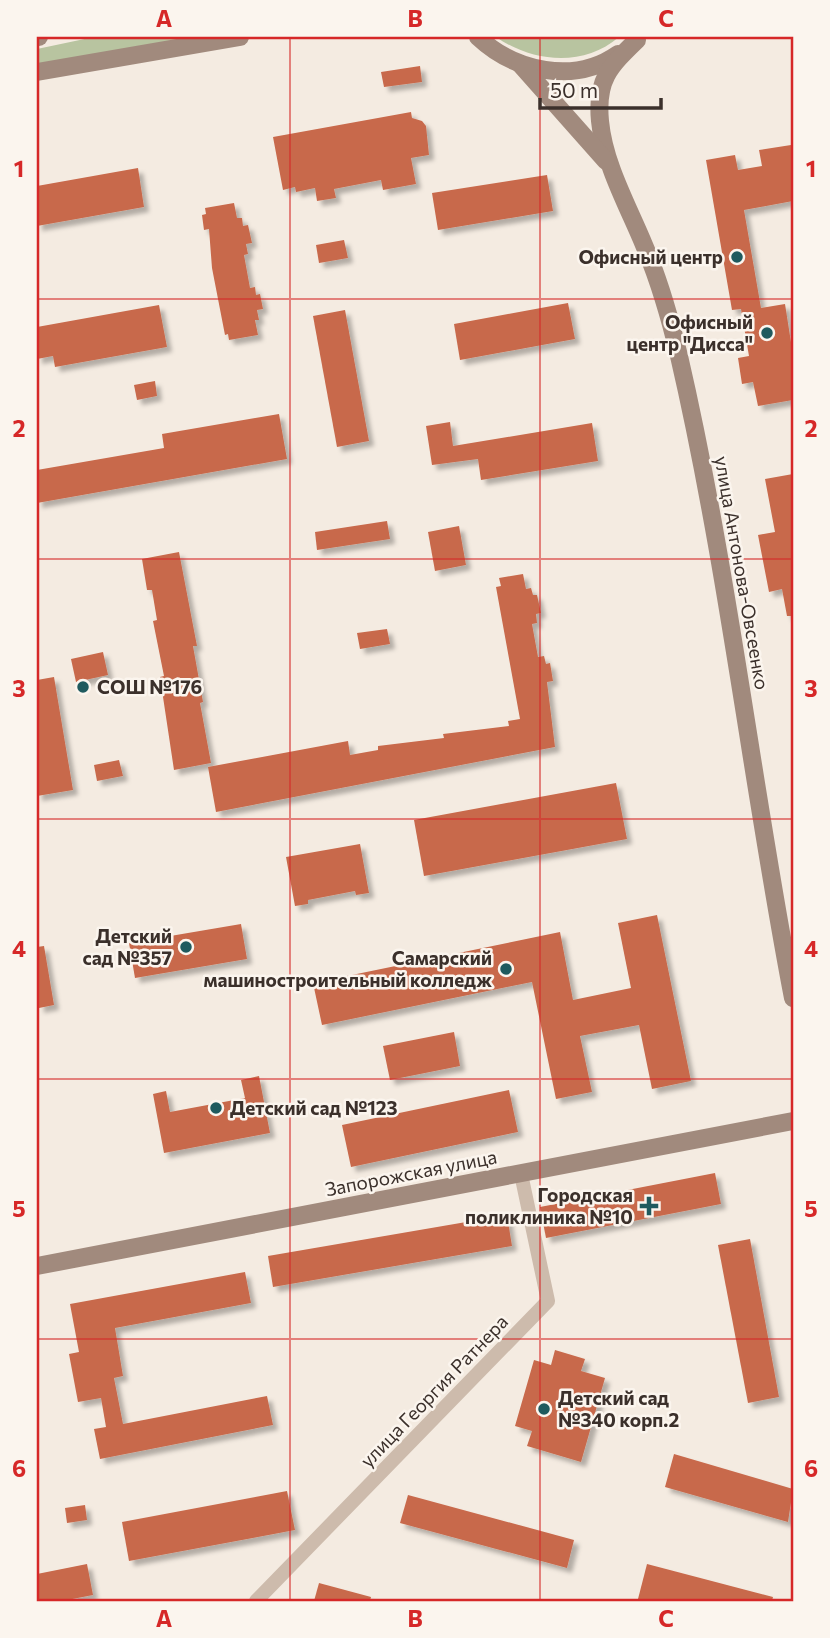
<svg xmlns="http://www.w3.org/2000/svg" width="830" height="1638" font-family="Commissioner,sans-serif">
  <style>
    .green { fill: #b8c4a0 }
    .building { fill: #c8694b; filter: url(#shadow) }
    .lines { fill: none; stroke-linecap: round; stroke-linejoin: round }
    .street { stroke: #cdbbac; stroke-width: 14 }
    .secondary { stroke: #a18a7d; stroke-width: 18 }
    .grid { fill: none; stroke: #d62828; stroke-width: 2; stroke-opacity: 0.55 }
    .poi-dot { fill: #1f5a5e; stroke: #fbf5ee; stroke-width: 2.5 }
    .labels { text-anchor: middle; stroke-width: 5; stroke-linejoin: round; paint-order: stroke }
    .poi-label { font-size: 19px; font-weight: bold; fill: #3b302b; stroke: #fbf5ee; text-anchor: end }
    .street-label { font-size: 19px; fill: #3b302b; stroke: #fbf5ee }
    .neatline { fill: none; stroke: #d62828; stroke-width: 2.5 }
    .grid-label { font-size: 23px; text-anchor: middle; font-weight: bold; fill: #d62828 }
  </style>
  <defs>
    <filter id="shadow"><feDropShadow dx="5" dy="5" stdDeviation="2" flood-color="#0004"/></filter>
  </defs>
  <rect width="100%" height="100%" fill="#f4ebe1"/>
  <g class="green">
    <polygon points="94,37 186,37 186,39 37,70 37,49"/>
    <path d="M496 37H619C583 68 532 62 496 37Z"/>
  </g>
  <g class="building">
    <polygon points="420,66 422,82 384,87 381,72"/>
    <polygon points="411,112 412,118 422,121 426,126 429,155 411,158 416,184 383,190 381,180 334,189 336,198 317,201 315,188 296,192 295,187 283,190 273,137"/>
    <polygon points="791,145 793,201 744,210 761,308 785,304 793,355 793,400 758,406 753,382 742,384 738,358 749,356 741,309 732,310 706,160 735,155 738,170 762,166 759,150"/>
    <polygon points="138,168 144,207 37,226 37,186"/>
    <polygon points="547,175 553,211 438,230 432,193"/>
    <polygon points="234,203 237,218 242,218 243,226 248,225 252,243 246,244 248,254 244,255 250,288 255,287 256,295 260,294 263,309 257,310 259,320 255,320 258,335 229,340 228,334 225,335 212,268 209,229 204,230 202,215 206,214 205,208"/>
    <polygon points="344,240 348,258 319,263 316,245"/>
    <polygon points="568,303 575,339 460,360 454,324"/>
    <polygon points="159,305 167,347 55,367 53,356 37,359 37,327"/>
    <polygon points="345,310 369,441 337,447 313,316"/>
    <polygon points="155,381 157,396 137,400 134,385"/>
    <polygon points="279,414 287,459 37,503 37,470 164,448 162,434"/>
    <polygon points="450,422 453,446 592,423 598,461 481,480 478,459 432,465 426,426"/>
    <polygon points="793,474 793,616 787,616 782,589 769,592 758,535 775,532 765,479"/>
    <polygon points="387,521 390,539 317,550 315,532"/>
    <polygon points="459,526 466,565 435,571 428,532"/>
    <polygon points="179,552 197,646 193,646 203,702 200,703 211,763 174,770 160,677 164,676 153,621 157,620 152,590 147,590 142,559"/>
    <polygon points="523,574 526,589 531,588 533,595 537,595 541,613 536,614 537,623 532,624 538,657 544,656 546,664 550,663 553,681 547,682 555,747 216,812 208,767 348,741 350,755 378,750 378,746 444,738 443,734 509,726 508,721 520,719 496,587 501,586 499,578"/>
    <polygon points="387,629 390,644 360,649 357,633"/>
    <polygon points="103,652 108,675 76,682 71,659"/>
    <polygon points="54,677 73,790 37,796 37,680"/>
    <polygon points="119,760 123,776 97,781 94,765"/>
    <polygon points="616,783 627,839 424,876 414,820"/>
    <polygon points="360,844 369,893 356,895 355,891 308,900 308,904 295,906 286,857"/>
    <polygon points="657,915 691,1081 652,1089 639,1025 580,1036 592,1092 556,1099 532,982 322,1025 313,983 560,932 573,1000 631,988 618,923"/>
    <polygon points="241,924 247,959 135,978 129,943"/>
    <polygon points="44,946 54,1005 39,1008 37,947"/>
    <polygon points="454,1032 460,1066 390,1080 383,1046"/>
    <polygon points="259,1076 270,1133 164,1153 153,1094 166,1091 170,1112 245,1098 241,1080"/>
    <polygon points="509,1090 518,1132 351,1167 342,1125"/>
    <polygon points="715,1173 721,1204 546,1238 540,1207"/>
    <polygon points="507,1215 512,1246 273,1287 268,1256"/>
    <polygon points="750,1239 779,1397 748,1403 718,1245"/>
    <polygon points="245,1272 251,1303 115,1328 123,1376 114,1378 123,1424 267,1396 273,1425 100,1459 94,1429 106,1427 101,1398 78,1402 69,1354 79,1352 70,1304"/>
    <polygon points="555,1350 585,1359 581,1371 605,1378 581,1462 527,1446 532,1431 515,1426 534,1360 551,1365"/>
    <polygon points="674,1454 793,1489 788,1522 665,1487"/>
    <polygon points="287,1491 295,1530 129,1561 122,1522"/>
    <polygon points="408,1495 574,1540 567,1568 400,1523"/>
    <polygon points="85,1505 87,1520 67,1523 65,1508"/>
    <polygon points="87,1564 93,1595 62,1601 37,1601 37,1574"/>
    <polygon points="647,1564 773,1597 772,1601 638,1599"/>
    <polygon points="319,1583 371,1597 370,1601 314,1601"/>
  </g>
  <g class="lines">
    <polyline class="street" points="256,1601 548,1301 521,1174"/>
    <g class="secondary">
      <polyline points="37,37 39,37"/>
      <path d="M478 37C514 71 574 85 618 54"/>
      <path d="M637 40C609 67 596 80 600 121 604 164 628 206 644 245 660 282 670 318 679 356 728 568 752 785 793 998"/>
      <polyline points="520,64 606,161"/>
      <polyline points="37,72 240,37"/>
      <polyline points="37,1266 793,1121"/>
    </g>
  </g>
  <path class="grid" d="M290 37V1601M540 37V1601M37 299H793M37 559H793M37 819H793M37 1079H793M37 1339H793"/>
  <g class="poi-dot">
    <circle cx="737" cy="257" r="7"/>
    <circle cx="767" cy="333" r="7"/>
    <circle cx="83" cy="687" r="7"/>
    <circle cx="186" cy="947" r="7"/>
    <circle cx="506" cy="969" r="7"/>
    <circle cx="216" cy="1108" r="7"/>
    <path d="M645.5 1195.5h7v7h7v7h-7v7h-7v-7h-7v-7h7z"/>
    <circle cx="544" cy="1409" r="7"/>
  </g>
  <g class="labels">
    <g class="poi-label">
      <text x="723" y="264">Офисный центр</text>
      <text x="753" y="329">Офисный<tspan x="753" dy="22">центр "Дисса"</tspan></text>
      <text x="97" y="694" text-anchor="start">СОШ №176</text>
      <text x="172" y="943">Детский<tspan x="172" dy="22">сад №357</tspan></text>
      <text x="492" y="965">Самарский<tspan x="492" dy="22">машиностроительный колледж</tspan></text>
      <text x="230" y="1115" text-anchor="start">Детский сад №123</text>
      <text x="633" y="1202">Городская<tspan x="633" dy="22">поликлиника №10</tspan></text>
      <text x="558" y="1405" text-anchor="start">Детский сад<tspan x="558" dy="22">№340 корп.2</tspan></text>
    </g>
    <g class="street-label">
      <text transform="translate(742 573) rotate(80)" y="7">улица Антонова-Овсеенко</text>
      <text transform="translate(411 1173) rotate(-11)" y="7">Запорожская улица</text>
      <text transform="translate(434 1391) rotate(-46)" y="7">улица Георгия Ратнера</text>
    </g>
  </g>
  <rect width="830" height="1638" fill="none" stroke="#fbf5ee" stroke-width="77"/>
  <path d="M540 98v10h121v-10" fill="none" stroke="#3b302b" stroke-width="3.5"/>
  <text x="550" y="98" font-size="21" fill="#3b302b" stroke="#fbf5ee" stroke-width="5" paint-order="stroke">50 m</text>
  <rect x="38" y="38" width="754" height="1562" class="neatline"/>
  <g class="grid-label">
    <text x="164" y="27">A</text>
    <text x="415" y="27">B</text>
    <text x="666" y="27">C</text>
    <text x="19" y="177">1</text>
    <text x="811" y="177">1</text>
    <text x="19" y="437">2</text>
    <text x="811" y="437">2</text>
    <text x="19" y="697">3</text>
    <text x="811" y="697">3</text>
    <text x="19" y="957">4</text>
    <text x="811" y="957">4</text>
    <text x="19" y="1217">5</text>
    <text x="811" y="1217">5</text>
    <text x="19" y="1477">6</text>
    <text x="811" y="1477">6</text>
    <text x="164" y="1627">A</text>
    <text x="415" y="1627">B</text>
    <text x="666" y="1627">C</text>
  </g>
</svg>
